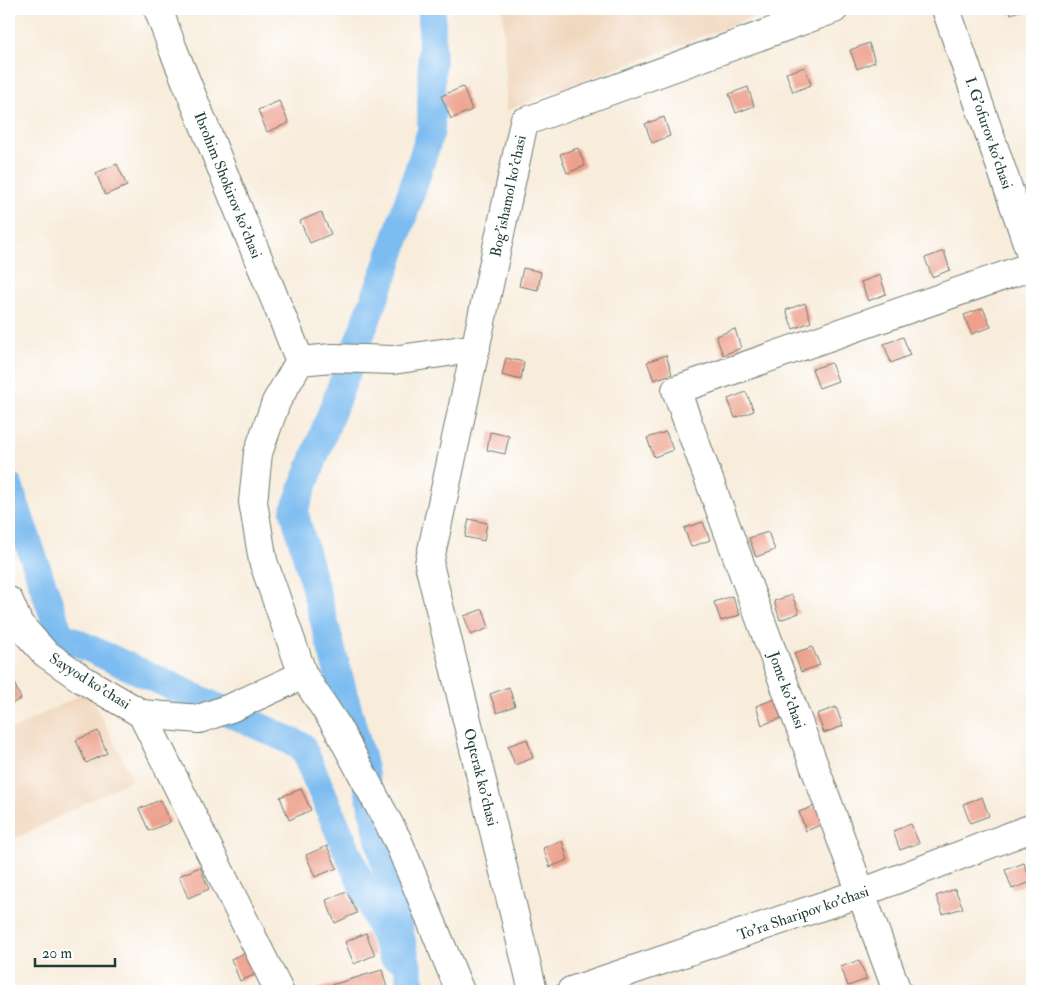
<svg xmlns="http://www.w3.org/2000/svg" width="1041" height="1000" font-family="'IM FELL Double Pica',serif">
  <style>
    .built { fill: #f0d6bc }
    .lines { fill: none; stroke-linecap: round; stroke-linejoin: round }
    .canal { stroke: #7cbcf0; stroke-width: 28 }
    .building { fill: #eda08c }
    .minor-casing { stroke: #6b7a6e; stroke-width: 30 }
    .minor { stroke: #fff; stroke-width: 28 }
    .labels { text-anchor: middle; stroke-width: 5; stroke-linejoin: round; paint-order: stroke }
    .street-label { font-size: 15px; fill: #1f3d34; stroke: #fff }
  </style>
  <rect width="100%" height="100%" fill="#fff"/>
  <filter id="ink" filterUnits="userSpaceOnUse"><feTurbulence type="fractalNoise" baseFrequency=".02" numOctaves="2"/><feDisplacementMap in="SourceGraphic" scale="10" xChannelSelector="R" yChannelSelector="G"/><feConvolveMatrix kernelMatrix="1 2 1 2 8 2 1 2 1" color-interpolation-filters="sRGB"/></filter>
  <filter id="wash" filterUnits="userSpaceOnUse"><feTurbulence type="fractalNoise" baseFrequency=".0096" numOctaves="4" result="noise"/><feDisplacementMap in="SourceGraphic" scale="20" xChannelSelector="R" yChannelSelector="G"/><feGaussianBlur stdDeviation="1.12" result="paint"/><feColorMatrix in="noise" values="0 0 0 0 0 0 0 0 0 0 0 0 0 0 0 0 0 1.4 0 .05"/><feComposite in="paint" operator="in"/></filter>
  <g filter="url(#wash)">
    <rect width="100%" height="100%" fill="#f8ecdb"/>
    <g class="built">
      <polygon points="503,9 776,9 507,110"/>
      <polygon points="88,691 133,779 9,842 9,731"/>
    </g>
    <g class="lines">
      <g class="canal">
        <polyline points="9,486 60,635 302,746 392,955"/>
        <polyline points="413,991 361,757 294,511 387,266 431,131 432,9"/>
      </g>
    </g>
    <g id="blocks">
      <g class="building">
        <polygon points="1009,9 1025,9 1011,14"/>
        <polygon points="869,43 875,62 857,69 850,50"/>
        <polygon points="805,67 811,85 793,92 786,73"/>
        <polygon points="463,87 472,110 451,119 441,96"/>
        <polygon points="748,87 754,106 736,113 729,94"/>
        <polygon points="279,101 289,123 267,132 258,110"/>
        <polygon points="664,117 670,136 652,143 645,124"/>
        <polygon points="578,148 585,166 567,173 560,154"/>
        <polygon points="117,164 127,186 105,195 96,173"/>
        <polygon points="321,212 331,234 310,243 300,221"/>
        <polygon points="944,251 950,270 932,277 925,258"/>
        <polygon points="523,268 541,272 538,290 519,286"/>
        <polygon points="880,275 886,294 868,301 861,282"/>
        <polygon points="805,303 811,322 793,329 786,310"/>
        <polygon points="983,308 991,327 971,334 964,315"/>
        <polygon points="735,329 741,348 723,355 716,336"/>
        <polygon points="903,337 910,355 891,363 884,344"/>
        <polygon points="666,355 672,374 654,380 647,362"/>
        <polygon points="506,358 524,362 521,380 502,375"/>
        <polygon points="831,363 838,381 819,388 812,369"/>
        <polygon points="746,392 754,411 735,418 728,399"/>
        <polygon points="490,432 509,436 505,454 487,450"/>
        <polygon points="666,432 673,450 654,457 647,438"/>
        <polygon points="469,519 487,523 484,541 465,537"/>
        <polygon points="703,522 710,540 691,547 684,528"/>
        <polygon points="768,532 775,550 756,557 749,538"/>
        <polygon points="792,595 799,613 780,620 774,601"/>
        <polygon points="732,596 740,615 721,621 714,602"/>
        <polygon points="483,609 489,628 471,635 464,616"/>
        <polygon points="812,647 820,665 801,672 794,653"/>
        <polygon points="12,678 21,699 9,705 9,679"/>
        <polygon points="509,687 515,706 497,713 490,694"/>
        <polygon points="775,699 782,718 762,725 756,706"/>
        <polygon points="836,707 843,726 824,733 817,714"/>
        <polygon points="98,731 107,753 86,763 76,740"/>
        <polygon points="527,739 533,758 515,765 508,746"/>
        <polygon points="301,789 311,810 289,820 280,797"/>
        <polygon points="982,797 989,816 970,823 963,804"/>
        <polygon points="160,800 170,822 149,831 139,809"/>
        <polygon points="817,805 825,823 806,831 799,812"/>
        <polygon points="911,824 919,843 900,850 893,831"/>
        <polygon points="562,841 568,860 550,867 543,848"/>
        <polygon points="327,846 337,868 315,877 306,855"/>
        <polygon points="1024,863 1031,882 1012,889 1005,870"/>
        <polygon points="200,867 209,889 188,898 179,876"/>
        <polygon points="955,889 963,908 943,914 936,896"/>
        <polygon points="347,892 357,913 335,923 326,900"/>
        <polygon points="366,933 375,955 354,964 345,942"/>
        <polygon points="252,950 261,972 240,981 231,959"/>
        <polygon points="859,960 867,979 848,986 841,967"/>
        <polygon points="382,970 388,991 311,991"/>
      </g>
    </g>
  </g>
  <g filter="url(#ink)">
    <use href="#blocks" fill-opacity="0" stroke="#6b7a6e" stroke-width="1"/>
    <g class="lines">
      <defs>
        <g id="minor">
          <polyline points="158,9 173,49 300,361"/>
          <polyline points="946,9 1032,257"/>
          <polyline points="9,601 19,624 45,653 82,679 142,714 199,719 233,707 303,675"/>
          <polyline points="142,714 279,991"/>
          <polyline points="460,991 398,841 336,725 303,675 263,561 253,502 258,453 276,402 300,361 332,358 393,360 476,348"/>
          <polyline points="533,991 429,564 524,122 834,9"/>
          <polyline points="571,991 861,893 1032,828"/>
          <polyline points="897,991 676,390 1032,266"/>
        </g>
      </defs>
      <use href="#minor" class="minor-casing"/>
      <use href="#minor" class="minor"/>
    </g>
  </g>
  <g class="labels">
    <g class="street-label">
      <text transform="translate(989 133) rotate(71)" y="5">I. G'ofurov ko'chasi</text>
      <text transform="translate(228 185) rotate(68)" y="5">Ibrohim Shokirov ko'chasi</text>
      <text transform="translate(508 196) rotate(-78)" y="5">Bog'ishamol ko'chasi</text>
      <text transform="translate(90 681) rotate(32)" y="5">Sayyod ko'chasi</text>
      <text transform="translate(787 690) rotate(70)" y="5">Jome ko'chasi</text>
      <text transform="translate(481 777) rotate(76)" y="5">Oqterak ko'chasi</text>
      <text transform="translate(803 913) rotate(-19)" y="5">To'ra Sharipov ko'chasi</text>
    </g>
  </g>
  <rect width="1041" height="1000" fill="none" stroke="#fff" stroke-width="30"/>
  <path d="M35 958v8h80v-8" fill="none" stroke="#1f3d34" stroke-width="2.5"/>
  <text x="42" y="958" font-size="15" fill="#1f3d34" stroke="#ffffff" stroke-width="4" paint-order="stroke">20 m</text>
</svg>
